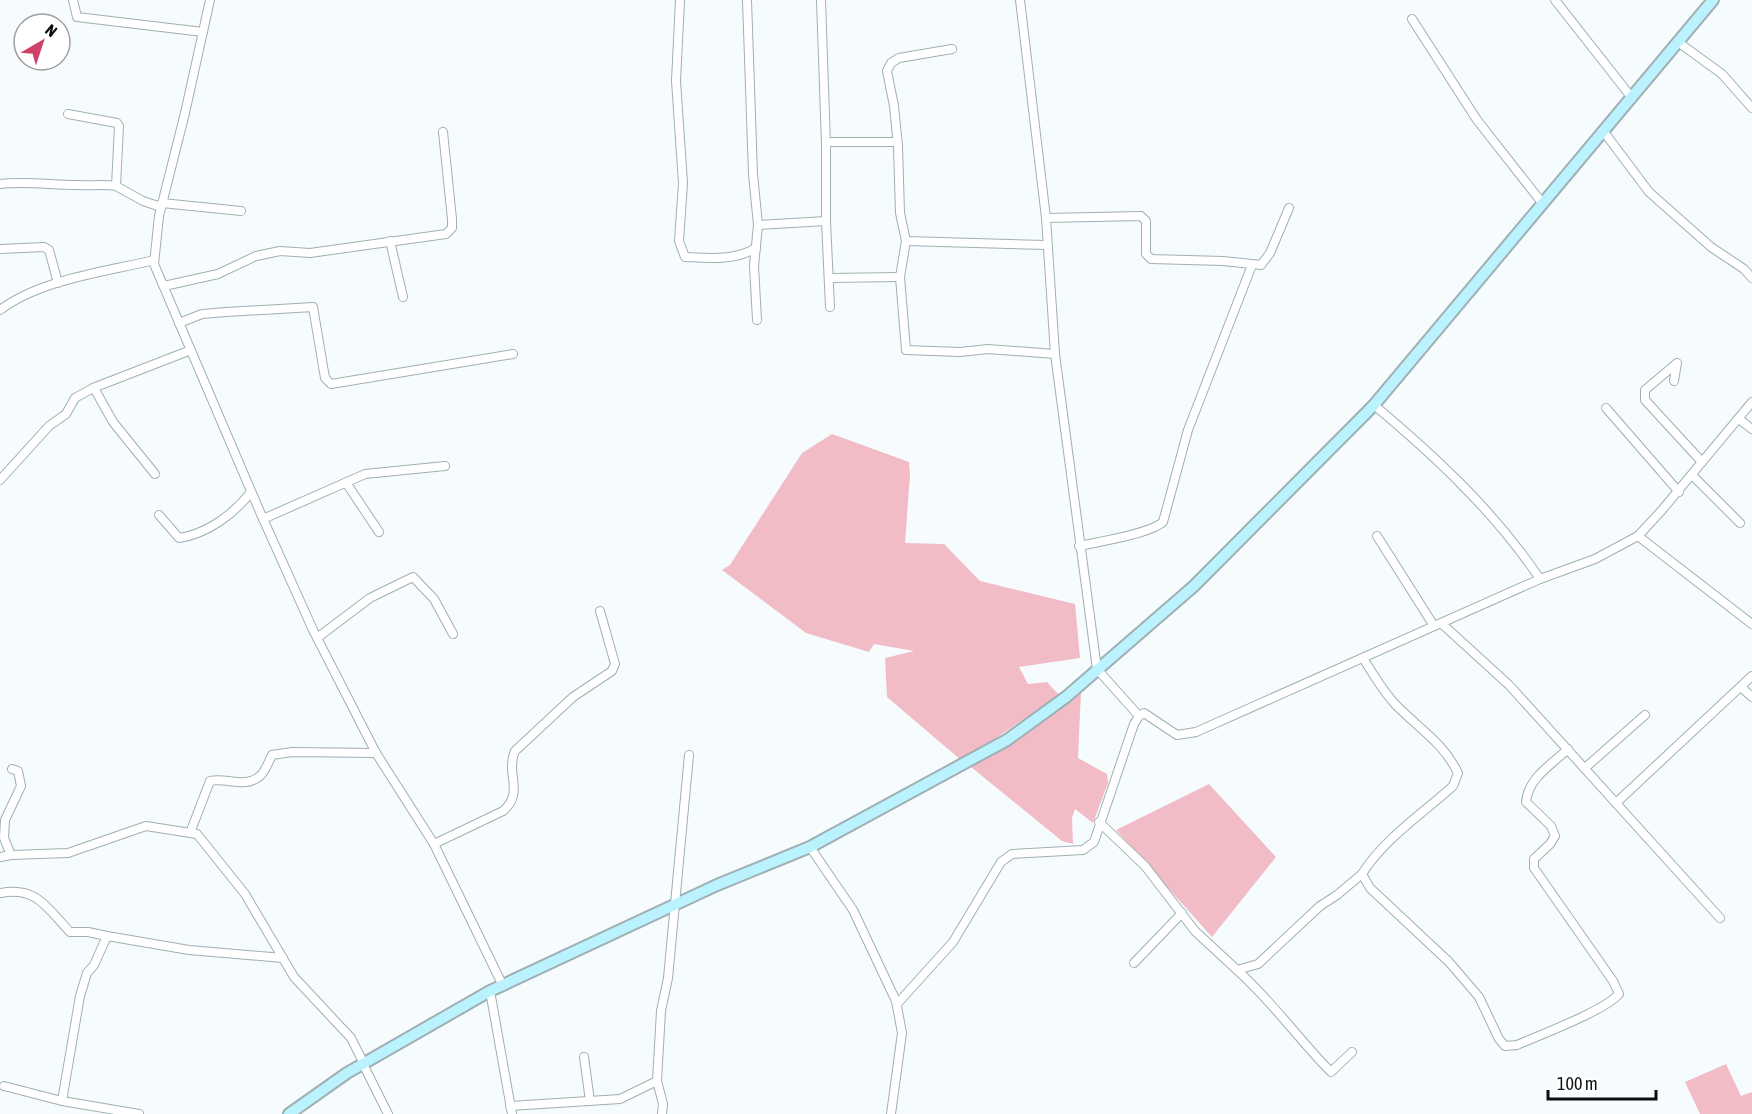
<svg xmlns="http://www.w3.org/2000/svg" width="1752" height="1114" font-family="'Asap Condensed',sans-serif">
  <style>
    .forest { fill: #f1bcc5 }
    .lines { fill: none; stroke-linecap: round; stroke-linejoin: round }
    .street-casing { stroke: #a0afb4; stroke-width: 10 }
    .secondary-casing { stroke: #a0afb4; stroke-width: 14 }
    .street { stroke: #fff; stroke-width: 8 }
    .secondary { stroke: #baf2fe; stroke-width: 10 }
  </style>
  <rect width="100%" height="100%" fill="#f6fcfe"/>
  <g class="forest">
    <polygon points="832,434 909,462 910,475 905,543 944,544 980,581 1075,604 1080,658 1019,667 1028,684 1047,682 1059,695 962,761 887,697 885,658 914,651 874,644 869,652 806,633 722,570 730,565 802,453"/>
    <polygon points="1081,692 1078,758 1107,774 1108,783 1093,823 1075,809 1072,818 1073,844 1062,841 971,767"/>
    <polygon points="1209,784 1276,857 1212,937 1116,830"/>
    <polygon points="1726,1064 1741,1096 1752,1092 1752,1114 1700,1114 1685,1082"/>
  </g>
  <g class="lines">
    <defs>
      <g id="street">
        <polyline points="73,0 77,17 203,32"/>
        <polyline points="210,0 185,113 159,216 154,264 260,512 313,630 376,753 434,844 503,986"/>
        <path d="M680 0 676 81 683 183 679 241 685 257C708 258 735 261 756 248"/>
        <polyline points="747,0 753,174 758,225 754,266 757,320"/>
        <polyline points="821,0 826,145 826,221 830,307"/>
        <polyline points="1020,0 1046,218 1055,354 1097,669 1139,716"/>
        <polyline points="1555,0 1632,98"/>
        <polyline points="1412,19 1477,120 1543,204"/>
        <polyline points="1678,42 1722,74 1752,108"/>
        <polyline points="952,49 899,58 891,63 887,71 894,106 898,146 900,213 906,241 900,277 906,350 960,352 988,349 1055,354"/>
        <polyline points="68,114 117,123 119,126 116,186 143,201 161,207"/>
        <polyline points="1604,132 1649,192 1711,247 1744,269 1752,278"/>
        <polyline points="826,142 897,142"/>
        <path d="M0 184C25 181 52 185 78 185 91 186 103 184 116 186"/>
        <polyline points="162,203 241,211"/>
        <polyline points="1046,218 1141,216 1146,221 1146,254 1151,259 1223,261 1261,265 1270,253 1289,208"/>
        <polyline points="758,225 826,221"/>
        <polyline points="390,241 403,297"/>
        <polyline points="906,241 1046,245"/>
        <polyline points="0,249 44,247 49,250 58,283"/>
        <polyline points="829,278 900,277"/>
        <polyline points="164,286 218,274 256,256 280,251 310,253 446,234 452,228 452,219 443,132"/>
        <path d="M0 310C41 279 105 272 154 260"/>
        <polyline points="179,323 202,314 226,312 313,307 325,378 331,384 513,354"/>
        <polyline points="1674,381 1677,363 1645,390 1645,400 1702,462"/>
        <polyline points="94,388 113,422 155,474"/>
        <path d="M1374 405C1436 457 1495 512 1540 579"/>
        <polyline points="1606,408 1679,492"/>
        <polyline points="1739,419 1752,429"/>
        <polyline points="1692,475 1740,523"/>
        <polyline points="0,480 49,426 66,414 75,398 93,388 191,350"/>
        <polyline points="347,484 379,532"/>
        <path d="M159 515 179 538C207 534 234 514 251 492"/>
        <polyline points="263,519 365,474 445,466"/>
        <polyline points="1377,536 1434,626"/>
        <polyline points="1638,536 1662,510 1752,402"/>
        <path d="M1079 546C1098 542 1149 534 1163 522L1188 430 1252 265"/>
        <polyline points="1441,623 1509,685 1720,918"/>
        <polyline points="317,638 370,598 413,577 434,599 453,634"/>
        <path d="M1363 658C1373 674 1382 690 1395 704 1418 728 1443 742 1458 773L1453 786C1422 814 1384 839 1362 874L1370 888 1449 962 1479 997 1499 1039 1505 1046 1517 1045C1540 1035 1604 1011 1619 994L1613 981 1534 868V859L1550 844 1555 836 1551 826 1526 802C1528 778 1552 764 1568 749"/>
        <polyline points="1741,687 1752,697"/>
        <polyline points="1585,768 1645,715"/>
        <polyline points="1616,803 1752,676"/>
        <polyline points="1099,822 1145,866 1195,931 1237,970"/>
        <path d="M190 833 210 781C227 777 245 789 260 776 265 772 269 761 272 755L292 752 376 753"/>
        <path d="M434 844 503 811C525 792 505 773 515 751L573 697 612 671 615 664 600 611"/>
        <polyline points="810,847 853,910 896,1001 902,1033 891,1114"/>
        <polyline points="11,855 4,838 5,820 21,786 18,771 12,769"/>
        <polyline points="0,857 11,855 68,853 146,826 197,834 245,894 294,977 351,1038 364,1064"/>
        <path d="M1 893C37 886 48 909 70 932H88L107 936"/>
        <polyline points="1134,963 1182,913"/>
        <polyline points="490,991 512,1114"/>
        <polyline points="897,1004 953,942 1001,862 1012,854 1083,850 1094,842 1134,724 1139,716 1144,713 1177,735 1196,732 1540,579 1595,559 1638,536 1752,624"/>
        <path d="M1352 1052 1331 1072C1299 1040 1272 1001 1237 970L1258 964 1320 906 1337 895 1362 874"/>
        <polyline points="584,1057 590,1101"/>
        <polyline points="363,1064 388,1114"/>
        <polyline points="4,1086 62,1101 139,1114"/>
        <polyline points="62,1101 80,996 87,973 94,965 107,936 189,950 283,958"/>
        <polyline points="510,1106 620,1099 657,1081"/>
        <polyline points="662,1114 663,1104 657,1081 661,1011 668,978 689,755"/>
      </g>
      <polyline id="secondary" points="289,1114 347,1073 490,991 717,885 810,847 1007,740 1066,697 1194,586 1374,405 1713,0"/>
    </defs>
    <use href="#street" class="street-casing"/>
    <use href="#secondary" class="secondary-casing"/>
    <use href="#street" class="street"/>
    <use href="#secondary" class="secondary"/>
  </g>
  <g transform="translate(42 42) rotate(39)"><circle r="28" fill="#ffffff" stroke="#9d9fa0" stroke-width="1.5"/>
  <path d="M0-4.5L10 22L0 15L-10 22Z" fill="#d0416a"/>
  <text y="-9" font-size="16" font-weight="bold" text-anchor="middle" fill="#0b1012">N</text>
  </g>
  <path d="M1548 1090v9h108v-9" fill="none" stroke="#0b1012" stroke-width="3"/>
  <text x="1557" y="1090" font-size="18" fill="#0b1012" stroke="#ffffff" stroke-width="4.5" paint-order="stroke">100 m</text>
</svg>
